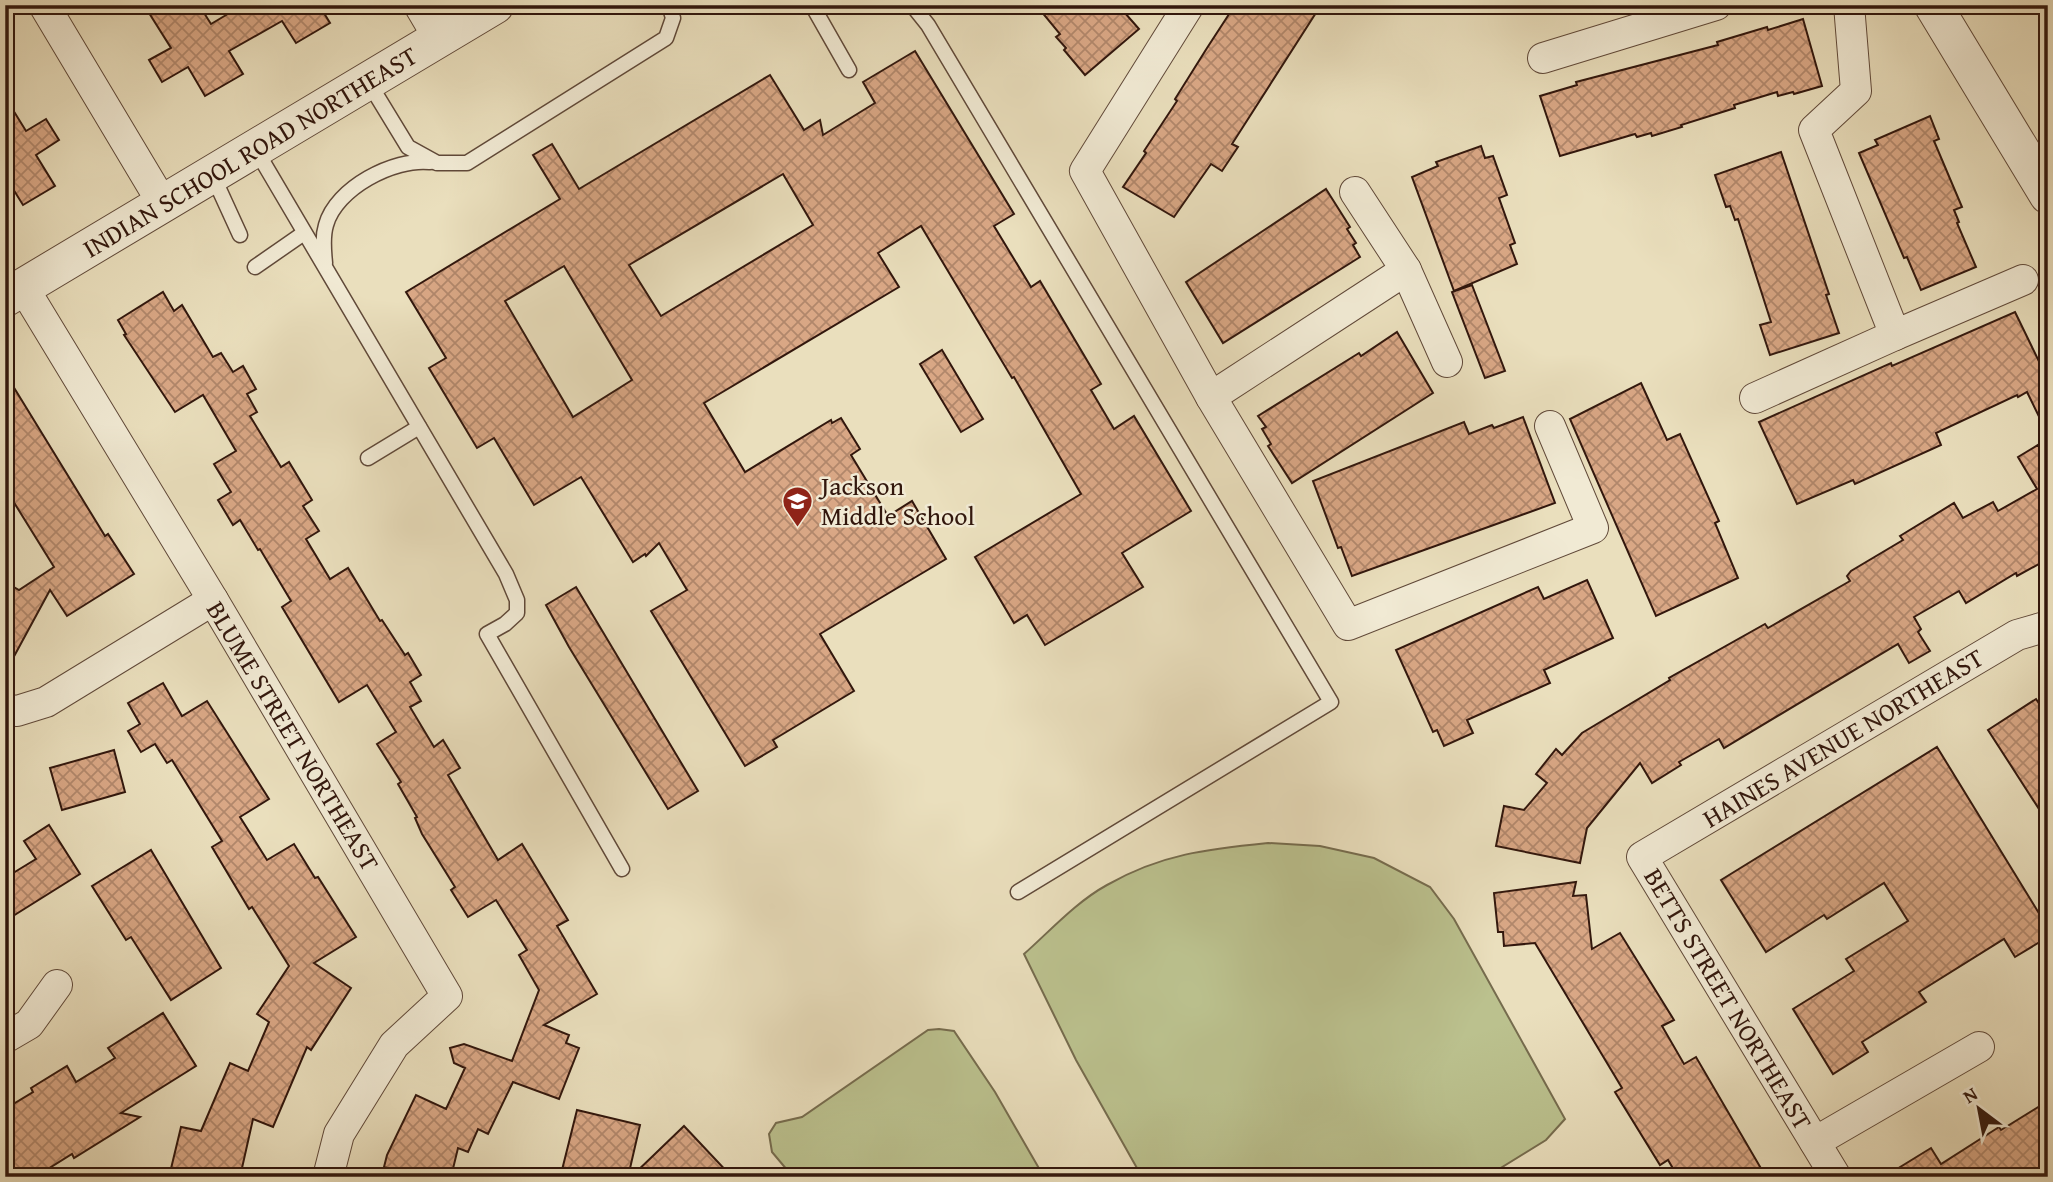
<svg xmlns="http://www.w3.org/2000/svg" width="2053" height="1182" font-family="'Gentium Book Plus',serif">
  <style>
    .green { fill: #bbc18e; stroke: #766c4e; stroke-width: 2 }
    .building { fill: url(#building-cross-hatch); stroke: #32170d; stroke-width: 2; fill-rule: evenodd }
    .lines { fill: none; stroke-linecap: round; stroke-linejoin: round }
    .service-casing { stroke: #604939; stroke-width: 17 }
    .minor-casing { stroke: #604939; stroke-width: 32 }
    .tertiary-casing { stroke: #604939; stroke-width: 39 }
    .service { stroke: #f1ead4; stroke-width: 14 }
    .minor { stroke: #f1ead4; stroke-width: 30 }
    .tertiary { stroke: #f1ead4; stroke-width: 37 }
    .labels { text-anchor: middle; stroke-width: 5; stroke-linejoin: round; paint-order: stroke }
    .street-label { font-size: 26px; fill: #32170d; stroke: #f1ead4 }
    .poi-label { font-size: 26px; fill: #32170d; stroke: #f1ead4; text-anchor: start }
  </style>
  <defs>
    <pattern id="building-cross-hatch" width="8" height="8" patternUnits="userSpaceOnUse" patternTransform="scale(1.75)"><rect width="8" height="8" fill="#d9a785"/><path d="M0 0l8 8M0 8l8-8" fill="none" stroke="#b1876b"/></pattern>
  </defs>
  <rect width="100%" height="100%" fill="#eadfbd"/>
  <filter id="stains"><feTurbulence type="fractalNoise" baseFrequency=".00286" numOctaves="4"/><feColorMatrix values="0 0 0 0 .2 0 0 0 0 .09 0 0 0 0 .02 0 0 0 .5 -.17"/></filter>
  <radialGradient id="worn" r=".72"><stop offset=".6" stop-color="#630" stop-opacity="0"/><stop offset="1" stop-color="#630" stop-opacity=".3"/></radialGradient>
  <g class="green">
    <path d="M1268 843 1320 846 1374 858 1430 887 1454 919 1565 1119 1546 1140 1486 1177H1142L1076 1060 1024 954C1050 931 1076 902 1107 885 1161 854 1208 849 1268 843Z"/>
    <polygon points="939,1029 954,1031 995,1092 1044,1177 793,1177 772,1152 769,1134 776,1123 802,1117 928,1030"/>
  </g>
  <g class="building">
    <polygon points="144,5 199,5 211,24 243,5 319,5 330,23 296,43 282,21 229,51 243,74 205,96 188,67 162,82 149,60 171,48"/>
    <polygon points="1036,5 1118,5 1139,29 1085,75 1064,50 1066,48 1056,37 1060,34"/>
    <polygon points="1235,5 1321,5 1232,144 1238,147 1222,171 1211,164 1174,217 1123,187 1146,153 1144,151 1177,101 1175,99 1207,48"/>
    <polygon points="1803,19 1822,86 1794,94 1793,92 1778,96 1777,92 1734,105 1735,108 1681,125 1682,127 1652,136 1651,133 1637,137 1635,134 1560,156 1540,96 1577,85 1576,82 1718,45 1717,42 1767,27 1768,30"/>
    <path d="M915 51 1014 214 994 226 1031 287 1040 281 1101 384 1091 390 1114 429 1134 416 1191 511 1122 553 1143 587 1045 645 1027 615 1014 623 975 557 1081 494 1014 377 1012 378 921 226 878 253 899 287 704 403 745 472 831 420 832 423 841 418 860 449 851 455 888 516 912 501 946 559 820 634 854 691 773 740 777 747 745 766 651 611 687 590 659 543 646 556 645 554 633 562 581 477 534 505 494 438 477 448 429 368 446 358 406 292 560 199 533 155 552 144 579 189 770 75 804 130 820 120 823 135 875 103 863 82ZM783 174 813 225 661 316 629 265ZM564 266 632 380 573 417 505 301Z"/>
    <polygon points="5,97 26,131 46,119 59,140 36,155 55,186 23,205 5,176"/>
    <polygon points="1930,116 1939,139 1934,141 1962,207 1954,210 1959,222 1957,223 1976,267 1921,290 1907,257 1904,258 1859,153 1878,145 1875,140"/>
    <polygon points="1481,146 1485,158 1493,156 1507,195 1499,198 1515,243 1510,245 1517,264 1454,291 1412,177 1438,166 1436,162"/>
    <polygon points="1781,152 1829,294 1826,295 1839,333 1770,355 1760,325 1771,322 1738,219 1735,220 1730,206 1726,207 1715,175"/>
    <polygon points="1326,189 1350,227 1347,229 1356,243 1353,245 1360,257 1223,343 1186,282"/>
    <polygon points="1472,285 1505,371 1485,378 1452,292"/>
    <polygon points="163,292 174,311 182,305 213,357 221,353 233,372 243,366 256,389 247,394 257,412 250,416 281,467 289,462 312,500 303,506 319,531 306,539 330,579 348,568 380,621 382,620 405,655 408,653 421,675 410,682 421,701 410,707 434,747 443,740 460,768 448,775 498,860 522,844 568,920 557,926 597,994 544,1025 569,1035 566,1043 579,1048 559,1099 513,1082 488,1134 478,1129 468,1152 458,1148 451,1177 390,1177 391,1169 384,1167 387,1155 416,1095 446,1109 465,1068 454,1063 450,1048 464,1044 512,1061 539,990 519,955 527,950 496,900 468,917 451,890 455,887 422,834 415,818 417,817 398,784 401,782 377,744 396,732 367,685 339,702 282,607 291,601 260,549 258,550 240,520 233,525 218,500 231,492 214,464 236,451 203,395 175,412 124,335 126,334 118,320"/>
    <polygon points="2015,312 2048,380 2048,435 2027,392 2018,397 2017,395 1936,433 1941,445 1855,484 1853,480 1797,504 1759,422 1891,363 1892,366"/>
    <polygon points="1397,332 1433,393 1292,483 1268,446 1271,444 1262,429 1266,427 1258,416 1359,353 1361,356"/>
    <polygon points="942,350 983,419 961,432 920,364"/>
    <polygon points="5,373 105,536 108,534 134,574 67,616 50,590 5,673 5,582 19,590 54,567 5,488"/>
    <polygon points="1641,383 1667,440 1680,434 1719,521 1715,523 1738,578 1656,616 1570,419"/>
    <polygon points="1523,417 1555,503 1352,576 1341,547 1338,548 1313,481 1464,422 1469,434 1492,425 1494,428"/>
    <polygon points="2038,445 2048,462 2048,559 2017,576 2016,573 1966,603 1959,591 1914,617 1921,629 1918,632 1930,651 1909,663 1898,644 1724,748 1719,739 1679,762 1681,765 1652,783 1640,763 1587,828 1580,863 1496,846 1504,806 1524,810 1547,783 1536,774 1556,749 1562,755 1582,733 1670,680 1669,678 1765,624 1768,628 1850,581 1847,576 1851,571 1903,540 1900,536 1954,503 1963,518 1993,502 1998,511 2037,489 2018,457"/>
    <polygon points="1587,580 1613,638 1544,670 1550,683 1467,720 1473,733 1444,746 1437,730 1433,732 1396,650 1538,587 1544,599"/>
    <polygon points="576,587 698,791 668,809 569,647 546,605"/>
    <polygon points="163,683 182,716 207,701 269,799 240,817 267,860 294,844 315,878 318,877 356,937 314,963 351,988 311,1050 307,1047 273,1127 253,1119 240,1177 169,1177 181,1127 201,1131 230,1063 248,1071 269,1022 257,1014 289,966 252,907 249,909 212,847 222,841 172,760 167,763 155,744 141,752 128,731 140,724 128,703"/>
    <polygon points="2036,699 2048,717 2048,823 1988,730"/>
    <polygon points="1937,747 2048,928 2048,937 2015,957 2004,939 1919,992 1926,1002 1862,1042 1868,1052 1833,1074 1793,1009 1854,971 1846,959 1908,921 1884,883 1827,919 1824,915 1766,952 1721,880"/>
    <polygon points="114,750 125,792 62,810 50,768"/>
    <polygon points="49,825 80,874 5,921 5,878 36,859 24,841"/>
    <polygon points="151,850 221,968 171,1000 131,937 126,940 92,886"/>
    <polygon points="1576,882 1573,896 1586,895 1592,949 1620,933 1674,1020 1662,1026 1684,1064 1696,1057 1766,1177 1678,1177 1668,1160 1660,1165 1615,1092 1622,1088 1535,943 1504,946 1503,932 1498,932 1494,893"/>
    <polygon points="163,1013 196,1066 121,1113 140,1117 74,1158 72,1154 35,1177 5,1177 5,1109 33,1092 31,1088 67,1066 76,1082 115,1058 108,1048"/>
    <polygon points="2048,1101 2048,1177 1884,1177 1931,1148 1941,1164 1999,1127 2001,1130"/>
    <polygon points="577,1110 640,1125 628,1177 590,1177 562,1170"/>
    <polygon points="684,1126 732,1177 631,1177"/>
  </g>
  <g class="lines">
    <defs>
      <g id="service">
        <polyline points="812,5 849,70"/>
        <polyline points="912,5 928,25 1331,702 1018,892"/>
        <polyline points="369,83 408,147 437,163 467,163 666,38 673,18 669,5"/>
        <polyline points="256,150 506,574 517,600 517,613 505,624 487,634 622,869"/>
        <polyline points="213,176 240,235"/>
        <path d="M325 263C324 251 322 238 326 225 336 188 394 158 430 162"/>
        <polyline points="255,267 304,233"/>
        <polyline points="368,458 419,427"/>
      </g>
      <g id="minor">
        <polyline points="44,5 163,204"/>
        <polyline points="419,5 439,39"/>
        <polyline points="1189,5 1085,171 1211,397 1348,625 1593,528 1550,426"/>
        <polyline points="1849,5 1856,91 1814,130 1895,335 2023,280"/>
        <polyline points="1543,58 1716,5"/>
        <polyline points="1355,192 1406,270 1447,362"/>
        <polyline points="23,287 213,600 447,996 394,1045 339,1134 328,1177"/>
        <polyline points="1211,397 1406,270"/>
        <polyline points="1755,398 1895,335"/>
        <polyline points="5,709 17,711 46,702 213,600"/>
        <polyline points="5,1038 29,1024 57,985"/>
        <polyline points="1815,1142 1979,1047"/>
        <polyline points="1836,1177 1642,857 2017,635 2048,626"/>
      </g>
      <g id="tertiary">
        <polyline points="1933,5 2048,195"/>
        <polyline points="5,298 495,5"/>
      </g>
    </defs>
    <use href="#service" class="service-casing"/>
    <use href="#minor" class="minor-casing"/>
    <use href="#tertiary" class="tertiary-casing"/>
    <use href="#service" class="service"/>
    <use href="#minor" class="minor"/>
    <use href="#tertiary" class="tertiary"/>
  </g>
  <defs>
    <symbol id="school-pin" viewBox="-11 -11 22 30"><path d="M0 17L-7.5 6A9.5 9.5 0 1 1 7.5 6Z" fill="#8f2418" stroke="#f1ead4"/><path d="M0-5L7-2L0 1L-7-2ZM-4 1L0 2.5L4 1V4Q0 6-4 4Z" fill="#fff"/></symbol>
  </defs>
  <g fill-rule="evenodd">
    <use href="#school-pin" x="780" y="484" width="35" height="47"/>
  </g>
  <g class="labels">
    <g class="street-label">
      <text transform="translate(250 152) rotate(-31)" y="9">INDIAN SCHOOL ROAD NORTHEAST</text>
      <text transform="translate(293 736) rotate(59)" y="9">BLUME STREET NORTHEAST</text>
      <text transform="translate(1843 738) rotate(-31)" y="9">HAINES AVENUE NORTHEAST</text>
      <text transform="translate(1728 999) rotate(59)" y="9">BETTS STREET NORTHEAST</text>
    </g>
    <g class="poi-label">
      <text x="821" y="495">Jackson<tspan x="821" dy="30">Middle School</tspan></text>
    </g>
  </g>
  <rect width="2053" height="1182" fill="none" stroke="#eadfbd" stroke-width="28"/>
  <rect x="7" y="7" width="2039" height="1168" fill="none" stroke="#32170d" stroke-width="3.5"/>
  <rect x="14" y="14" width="2025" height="1154" fill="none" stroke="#32170d" stroke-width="2"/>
  <g transform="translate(1979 1109) rotate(328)" stroke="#f1ead4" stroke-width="5" paint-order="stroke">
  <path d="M0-5L12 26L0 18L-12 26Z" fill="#32170d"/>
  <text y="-10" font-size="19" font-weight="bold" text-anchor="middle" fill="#32170d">N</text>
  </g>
  <rect width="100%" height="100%" filter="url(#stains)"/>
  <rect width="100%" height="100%" fill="url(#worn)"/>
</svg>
